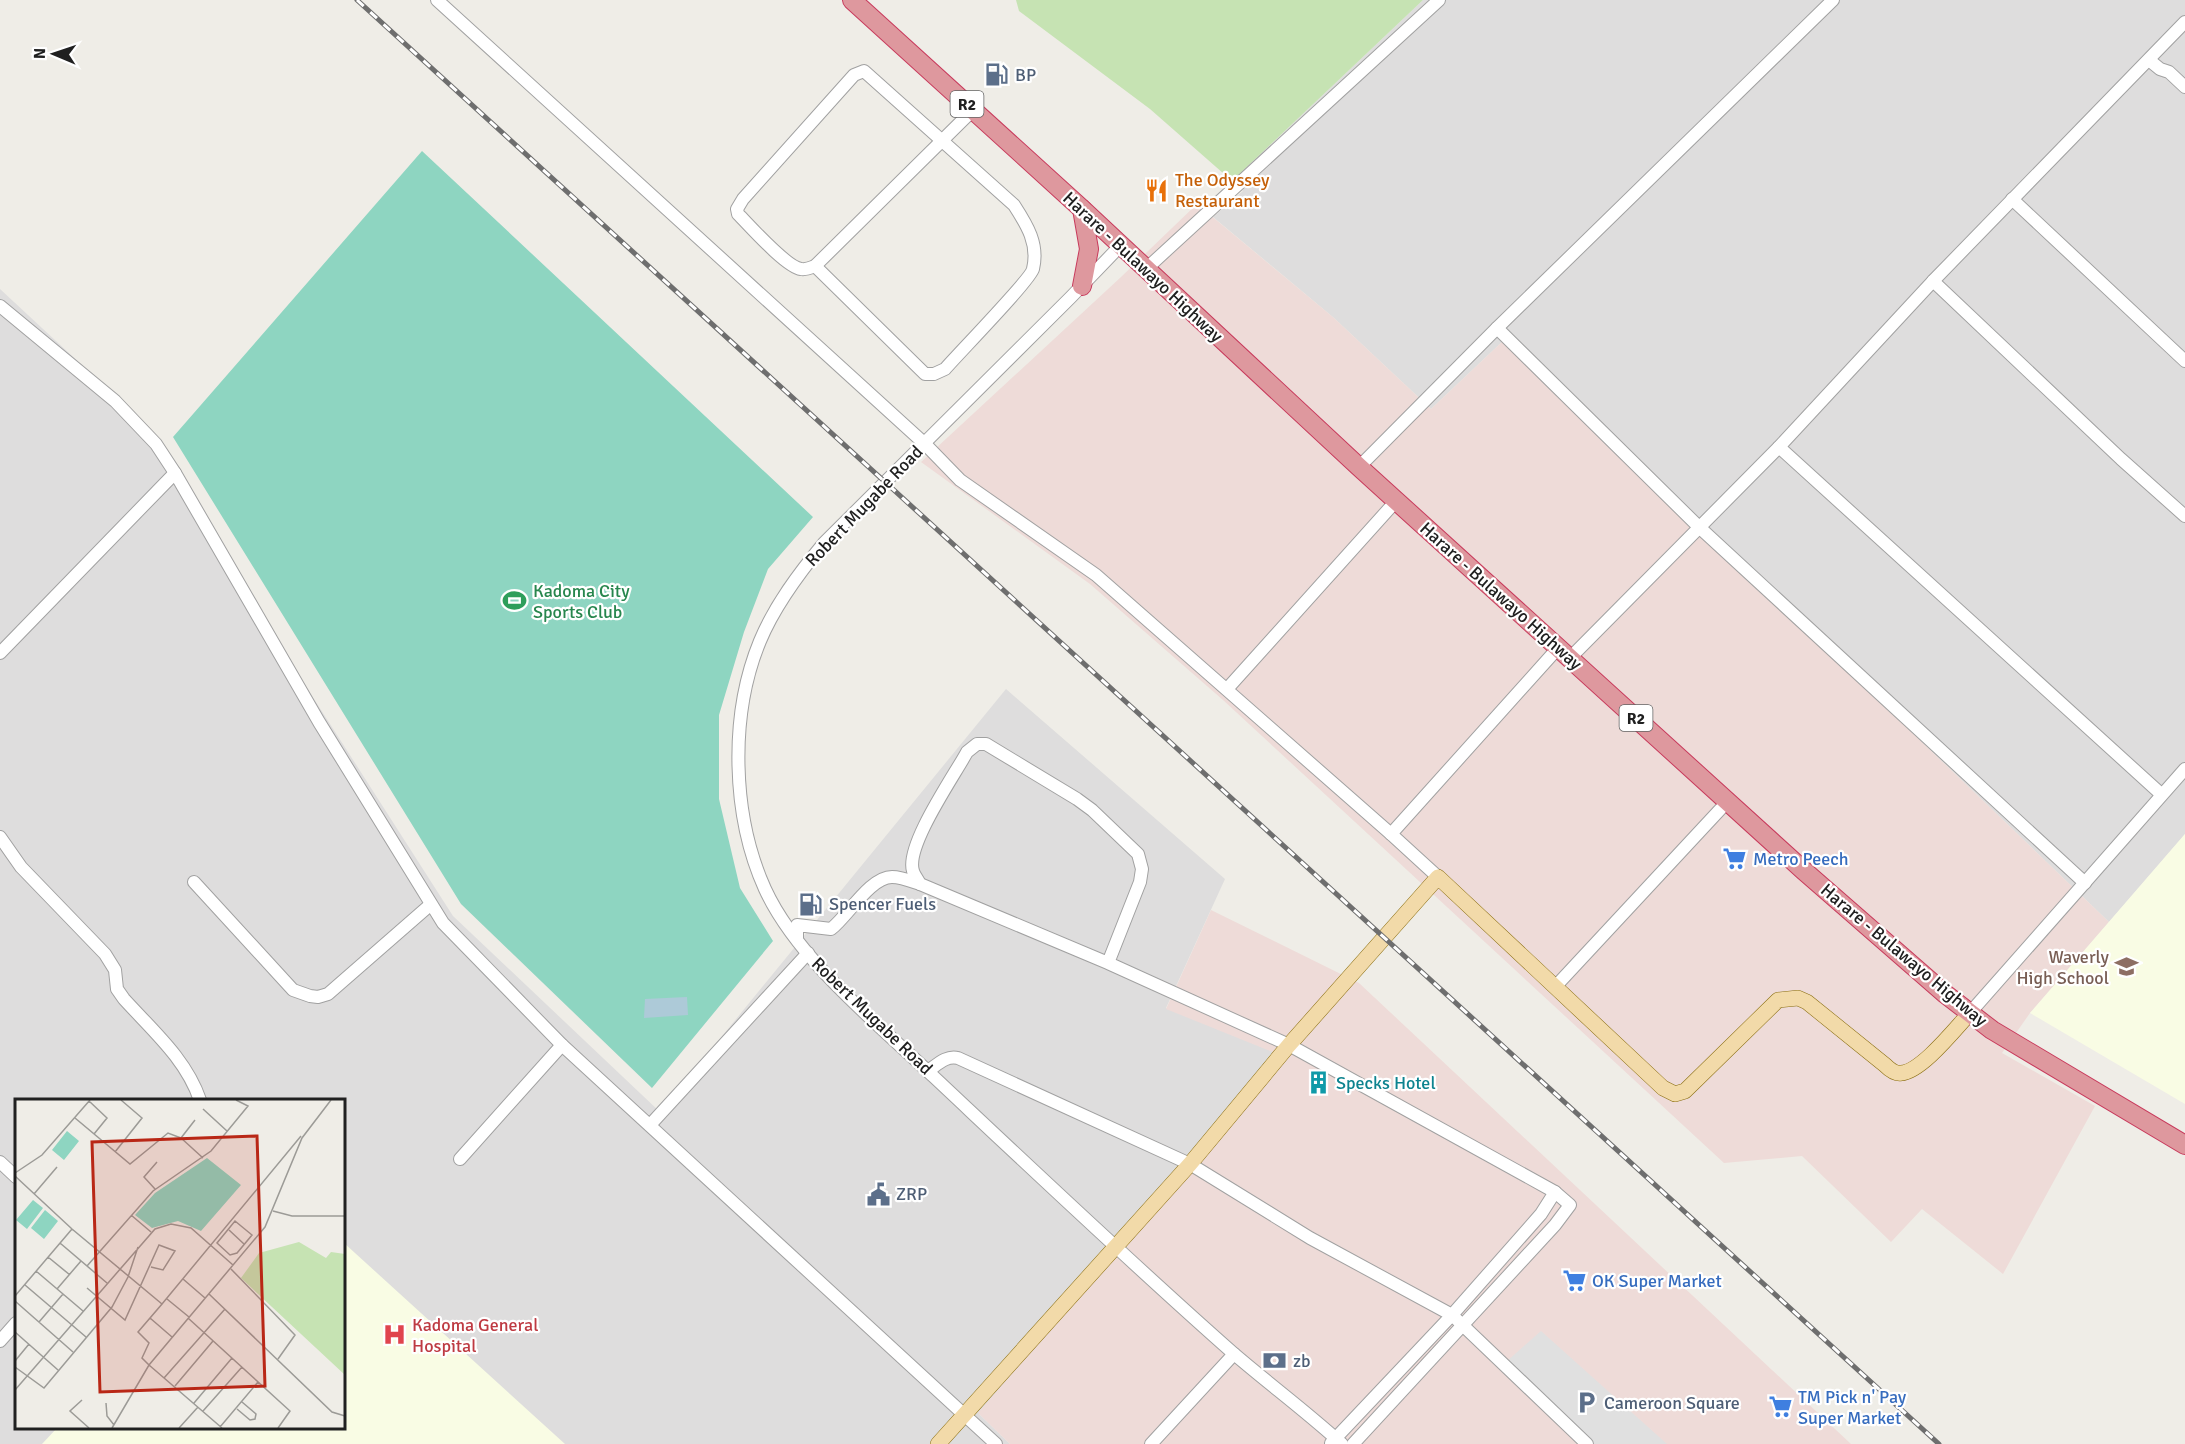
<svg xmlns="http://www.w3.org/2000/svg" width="2185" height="1444" font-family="Signika,sans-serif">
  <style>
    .residential { fill: #dedddd; fill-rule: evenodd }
    .commercial { fill: #eedbd8 }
    .education { fill: #f9fce4 }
    .grass { fill: #c6e3b3 }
    .pitch { fill: #8ed5c1 }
    .parking { fill: #e0e0e0 }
    .water { fill: #adcad8 }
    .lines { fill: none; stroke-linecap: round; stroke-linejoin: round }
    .minor-casing { stroke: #a1a1a1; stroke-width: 14 }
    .major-casing { stroke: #8a6e11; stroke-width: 16 }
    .highway-casing { stroke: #c83a5c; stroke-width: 20 }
    .minor { stroke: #fff; stroke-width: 12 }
    .major { stroke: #f2daa9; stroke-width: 15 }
    .highway { stroke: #de989e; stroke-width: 18 }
    .rail-casing { stroke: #6e6e6e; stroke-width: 5 }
    .rail { stroke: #fff; stroke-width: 3; stroke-dasharray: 9; stroke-linecap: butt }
    .labels { text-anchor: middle; stroke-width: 4.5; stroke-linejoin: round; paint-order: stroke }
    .shield { fill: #fff; stroke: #636363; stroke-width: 1.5 }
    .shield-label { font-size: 16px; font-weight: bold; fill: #202020 }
    .service-label { font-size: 18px; fill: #4e5e75; stroke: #fff; text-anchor: start }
    .food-label { font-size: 18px; fill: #c56008; stroke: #fff; text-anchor: start }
    .street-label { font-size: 18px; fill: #202020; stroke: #fff }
    .leisure-label { font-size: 18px; fill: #27864d; stroke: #fff; text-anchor: start }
    .shop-label { font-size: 18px; fill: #366cbe; stroke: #fff; text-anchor: start }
    .education-label { font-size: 18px; fill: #785e54; stroke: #fff; text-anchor: end }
    .culture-label { font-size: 18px; fill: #0d838f; stroke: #fff; text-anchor: start }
    .health-label { font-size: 18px; fill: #be3a42; stroke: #fff; text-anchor: start }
    .inset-road { fill: none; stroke: #9c9b97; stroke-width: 1.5 }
    .view { fill: #b92716; fill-opacity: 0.15; stroke: #b92716; stroke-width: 3 }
    .inset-edge { fill: none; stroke: #202020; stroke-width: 3 }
  </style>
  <rect width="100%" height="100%" fill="#efede7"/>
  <g class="residential">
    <polygon points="1423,0 2185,0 2185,834 2109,922 1504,340 1431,409 1334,318 1213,217 1243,191 1232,181"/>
    <path d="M0 289 127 407 453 916 660 1112 1006 689 1225 879 1166 1008 1286 1057 979 1414 1010 1444H0ZM16 1100H344V1428H16Z"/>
  </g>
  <g class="commercial">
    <polygon points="1197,204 1334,318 1431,409 1504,340 2109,922 2030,1013 2002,1053 2095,1106 2003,1274 1922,1209 1891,1242 1802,1156 1724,1163 1223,700 1090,584 921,462 1121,277"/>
    <polygon points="1211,910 1359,983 1851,1444 1010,1444 978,1413 1285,1057 1166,1009"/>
  </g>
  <g class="education">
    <polygon points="2185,834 2185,1104 2030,1013"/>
    <polygon points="344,1243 565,1444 42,1444 57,1428 344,1428"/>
  </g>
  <polygon class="grass" points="1016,0 1423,0 1232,181 1150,109 1019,11"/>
  <polygon class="pitch" points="422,151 813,517 768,569 744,632 719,715 719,799 740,888 773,941 652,1088 461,904 173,437"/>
  <polygon class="parking" points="1541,1331 1667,1444 1593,1444 1506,1362"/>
  <polygon class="water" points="687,997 688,1015 644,1018 645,999"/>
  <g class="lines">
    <defs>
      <g id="minor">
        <polyline points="437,0 925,444 960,480 1096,575 1391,834 1438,877"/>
        <polyline points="2149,60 2160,69 2169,72 2185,87"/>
        <path d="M864 71 1014 205C1027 225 1039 244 1033 269 1031 279 957 355 945 369L934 374H925L815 266C810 268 806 270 801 269 786 267 750 226 738 214L737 209 743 199 854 75Z"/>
        <polyline points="2012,199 2185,361"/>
        <path d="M1121 245 1071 297 824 543C799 573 775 605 760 641 729 716 732 816 765 889 797 959 878 1024 934 1077 1033 1170 1131 1263 1233 1353 1269 1384 1307 1412 1342 1444"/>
        <polyline points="815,266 973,110"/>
        <polyline points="1146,269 1439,0"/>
        <polyline points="1933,281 2121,459 2185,516"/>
        <polyline points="0,306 115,401 156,444 175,473 319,722 443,923 562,1045 996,1444"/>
        <polyline points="1497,328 1699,527 2085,883"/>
        <polyline points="1779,447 2161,794"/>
        <polyline points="1359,467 1497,328 1833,0"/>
        <polyline points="0,653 175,473"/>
        <polyline points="1570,658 1779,447 1933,281 2185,22"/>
        <polyline points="1227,689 1396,501"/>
        <polyline points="1391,834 1558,648"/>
        <path d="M0 837 21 867 105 954 115 970 117 989 124 999C153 1031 186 1059 200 1100"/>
        <polyline points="194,882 293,990 310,996 318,997 328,994 430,905"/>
        <path d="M797 939V925L831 929C848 916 870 877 892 877 901 877 911 881 920 884"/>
        <path d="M1108 963 1140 882 1142 869 1138 854 1092 810 1077 799 986 744H977L967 752C954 776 905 846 913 871 914 875 918 880 920 884L1108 963 1289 1045 1555 1192 1570 1205 1555 1225 1353 1444"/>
        <polyline points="1555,987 1728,801"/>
        <polyline points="1969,1014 2185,769"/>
        <path d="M928 1071C937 1065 946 1055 958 1058L1190 1164 1310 1238 1452 1315 1587 1444"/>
        <polyline points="650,1125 808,953"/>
        <polyline points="460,1159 562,1045"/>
        <polyline points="0,1162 16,1177"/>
        <polyline points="0,1341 16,1323"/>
        <polyline points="1331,1443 1452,1315 1541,1214 1555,1192"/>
        <polyline points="1151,1444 1234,1354"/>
      </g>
      <path id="major" d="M938 1444 1190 1164 1289 1045 1438 877 1663 1088 1675 1094 1685 1091 1778 1000 1798 998 1807 1002 1885 1065C1889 1069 1895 1074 1901 1073 1921 1072 1955 1029 1969 1014"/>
      <g id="highway">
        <polyline points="852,0 1082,209 1359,467 1803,870 1944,993 1992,1030 2185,1145"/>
        <polyline points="1082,286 1089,249 1082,209"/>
      </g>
    </defs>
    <use href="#minor" class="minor-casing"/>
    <use href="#major" class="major-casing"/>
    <use href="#highway" class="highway-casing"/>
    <use href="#minor" class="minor"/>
    <use href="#major" class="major"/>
    <use href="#highway" class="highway"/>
    <defs>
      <polyline id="rail" points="357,0 1939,1444"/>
    </defs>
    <use href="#rail" class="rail-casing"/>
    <use href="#rail" class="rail"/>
  </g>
  <defs>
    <symbol id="fuel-bare" viewBox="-9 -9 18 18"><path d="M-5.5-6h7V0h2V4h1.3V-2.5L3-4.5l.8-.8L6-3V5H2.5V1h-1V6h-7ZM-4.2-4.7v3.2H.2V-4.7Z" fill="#5c6f8a" stroke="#fff" stroke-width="2.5" paint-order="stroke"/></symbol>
    <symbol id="restaurant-bare" viewBox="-9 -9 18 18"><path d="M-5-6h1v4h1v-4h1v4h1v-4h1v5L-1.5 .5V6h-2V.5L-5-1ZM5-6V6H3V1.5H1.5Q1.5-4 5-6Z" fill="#e8710a" stroke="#fff" stroke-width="2.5" paint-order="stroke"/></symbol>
    <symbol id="stadium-bare" viewBox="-9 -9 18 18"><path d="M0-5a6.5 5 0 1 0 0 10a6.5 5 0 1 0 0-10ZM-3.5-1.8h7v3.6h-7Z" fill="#2e9e5b" stroke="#fff" stroke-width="2.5" paint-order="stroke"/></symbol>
    <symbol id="supermarket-bare" viewBox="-9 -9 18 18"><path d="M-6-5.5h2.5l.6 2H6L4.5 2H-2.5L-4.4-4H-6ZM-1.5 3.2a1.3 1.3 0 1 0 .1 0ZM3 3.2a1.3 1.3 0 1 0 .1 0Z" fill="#3f7fe0" stroke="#fff" stroke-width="2.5" paint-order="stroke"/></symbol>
    <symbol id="school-bare" viewBox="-9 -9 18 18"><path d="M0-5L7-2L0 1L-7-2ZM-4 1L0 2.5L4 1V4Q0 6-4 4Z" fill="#8d6e63" stroke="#fff" stroke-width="2.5" paint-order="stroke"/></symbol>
    <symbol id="building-bare" viewBox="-9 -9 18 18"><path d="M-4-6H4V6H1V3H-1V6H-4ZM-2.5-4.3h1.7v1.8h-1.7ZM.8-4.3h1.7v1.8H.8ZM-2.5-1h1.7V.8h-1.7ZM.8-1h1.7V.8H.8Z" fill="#0f9aa8" stroke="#fff" stroke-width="2.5" paint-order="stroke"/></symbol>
    <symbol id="civic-bare" viewBox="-9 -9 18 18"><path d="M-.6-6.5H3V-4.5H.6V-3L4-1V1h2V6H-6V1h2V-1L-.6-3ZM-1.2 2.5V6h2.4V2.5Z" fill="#5c6f8a" stroke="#fff" stroke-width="2.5" paint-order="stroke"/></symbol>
    <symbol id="hospital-bare" viewBox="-9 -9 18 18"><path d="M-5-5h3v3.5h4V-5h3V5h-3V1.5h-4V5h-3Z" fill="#e0444e" stroke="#fff" stroke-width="2.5" paint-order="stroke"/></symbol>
    <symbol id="bank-bare" viewBox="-9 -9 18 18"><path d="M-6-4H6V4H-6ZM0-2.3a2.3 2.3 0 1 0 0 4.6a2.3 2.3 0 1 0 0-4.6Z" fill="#5c6f8a" stroke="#fff" stroke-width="2.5" paint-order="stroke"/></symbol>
    <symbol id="parking-bare" viewBox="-9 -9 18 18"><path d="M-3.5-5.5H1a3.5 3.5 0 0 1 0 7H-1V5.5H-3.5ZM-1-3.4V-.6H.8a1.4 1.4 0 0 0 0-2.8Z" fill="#5c6f8a" stroke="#fff" stroke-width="2.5" paint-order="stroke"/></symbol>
  </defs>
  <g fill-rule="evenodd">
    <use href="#fuel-bare" x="980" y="58" width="33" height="33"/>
    <use href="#restaurant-bare" x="1140" y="174" width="33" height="33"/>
    <use href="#stadium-bare" x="498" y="584" width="33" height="33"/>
    <use href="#supermarket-bare" x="1718" y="842" width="33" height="33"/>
    <use href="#fuel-bare" x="794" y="888" width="33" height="33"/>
    <use href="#school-bare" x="2110" y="950" width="33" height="33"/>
    <use href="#building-bare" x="1302" y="1066" width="33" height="33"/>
    <use href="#civic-bare" x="862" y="1178" width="33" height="33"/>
    <use href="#supermarket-bare" x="1558" y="1264" width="33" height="33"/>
    <use href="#hospital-bare" x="378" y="1318" width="33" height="33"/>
    <use href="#bank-bare" x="1258" y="1344" width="33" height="33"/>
    <use href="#parking-bare" x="1570" y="1386" width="33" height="33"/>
    <use href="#supermarket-bare" x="1764" y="1390" width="33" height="33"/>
  </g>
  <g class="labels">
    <g class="shield">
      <rect x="950.5" y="91" width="33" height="26" rx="4.5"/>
      <rect x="1619.5" y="705" width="33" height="26" rx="4.5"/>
    </g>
    <g class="shield-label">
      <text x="967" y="110">R2</text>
      <text x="1636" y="724">R2</text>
    </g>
    <g class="service-label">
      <text x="1015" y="81">BP</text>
      <text x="829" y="910">Spencer Fuels</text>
      <text x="896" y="1200">ZRP</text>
      <text x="1293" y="1367">zb</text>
      <text x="1604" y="1409">Cameroon Square</text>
    </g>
    <g class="food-label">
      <text x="1175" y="186">The Odyssey<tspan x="1175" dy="21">Restaurant</tspan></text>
    </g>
    <g class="street-label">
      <text transform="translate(1143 267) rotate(43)" y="6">Harare - Bulawayo Highway</text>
      <text transform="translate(864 506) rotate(-46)" y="6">Robert Mugabe Road</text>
      <text transform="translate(1501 596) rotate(42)" y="6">Harare - Bulawayo Highway</text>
      <text transform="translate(1904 955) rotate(40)" y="6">Harare - Bulawayo Highway</text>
      <text transform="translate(872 1016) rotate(44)" y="6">Robert Mugabe Road</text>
    </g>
    <g class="leisure-label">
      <text x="533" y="597">Kadoma City<tspan x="533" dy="21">Sports Club</tspan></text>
    </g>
    <g class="shop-label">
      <text x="1753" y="865">Metro Peech</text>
      <text x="1592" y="1287">OK Super Market</text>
      <text x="1798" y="1403">TM Pick n' Pay<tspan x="1798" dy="21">Super Market</tspan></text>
    </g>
    <g class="education-label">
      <text x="2109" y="963">Waverly<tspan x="2109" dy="21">High School</tspan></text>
    </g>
    <g class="culture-label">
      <text x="1336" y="1089">Specks Hotel</text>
    </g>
    <g class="health-label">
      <text x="412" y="1331">Kadoma General<tspan x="412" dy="21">Hospital</tspan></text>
    </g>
  </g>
  <g transform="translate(15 1099)">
    <rect width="330" height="330" fill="#efede7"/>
    <path d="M284 143 311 159 316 153 330 155V276L226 179 244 154Z" fill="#c6e3b3"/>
    <path d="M52 32 64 42 49 61 37 51ZM192 59 226 86 186 132 163 122 137 129 120 116 140 94ZM18 101 28 109 12 130 1 121ZM30 111 43 122 29 140 16 129Z" fill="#8ed5c1"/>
    <path class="inset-road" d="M74 2 92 19 79 35M188 10 212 32M60 19 115 65 153 34 166 39M180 21 166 39 188 59M100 53 127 19 106 1M0 74 27 56 75 1M0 77 57 130 147 205 123 233 134 244 127 259 134 266M140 90 129 78 142 63M19 95 42 68M258 112 277 117H330M116 116 136 133M220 122 237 136 222 154 215 156 202 144ZM214 131 229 145M45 144 92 184M33 158 55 176M72 167 138 92 196 52 233 7 221 1M216 170 280 236 263 260M21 172 68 212M168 180 190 199M10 186 71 238M72 189 110 221 144 146 160 152 148 171 136 168M42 190 66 162M194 195 317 313 330 317M0 197 57 130M152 200 174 218M0 202 58 253M147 205 286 37M135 219 157 238M173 219 275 312 263 329M24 223 48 195M0 233 43 271M0 262 14 245M134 266 207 329M0 268 29 289 97 208 113 178 123 148M149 279 210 210M160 287 198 242M0 291 140 130 156 125 176 129 218 166M67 301 55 312 74 329M91 304 92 317 99 326M179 304 217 259M222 310 235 321 240 320 241 315 227 303M188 312 227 268M205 328 243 283M97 329 134 266 250 128 287 39 316 1M164 329 183 308"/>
    <path class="view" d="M242 37 250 287 85 293 77 43Z"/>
    <rect width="330" height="330" class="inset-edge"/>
  </g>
  <g transform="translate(54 54) rotate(272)" stroke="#ffffff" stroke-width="4.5" paint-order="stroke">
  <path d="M0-4.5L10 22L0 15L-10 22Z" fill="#202020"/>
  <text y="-9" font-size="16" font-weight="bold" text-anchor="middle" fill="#202020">N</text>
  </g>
</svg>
